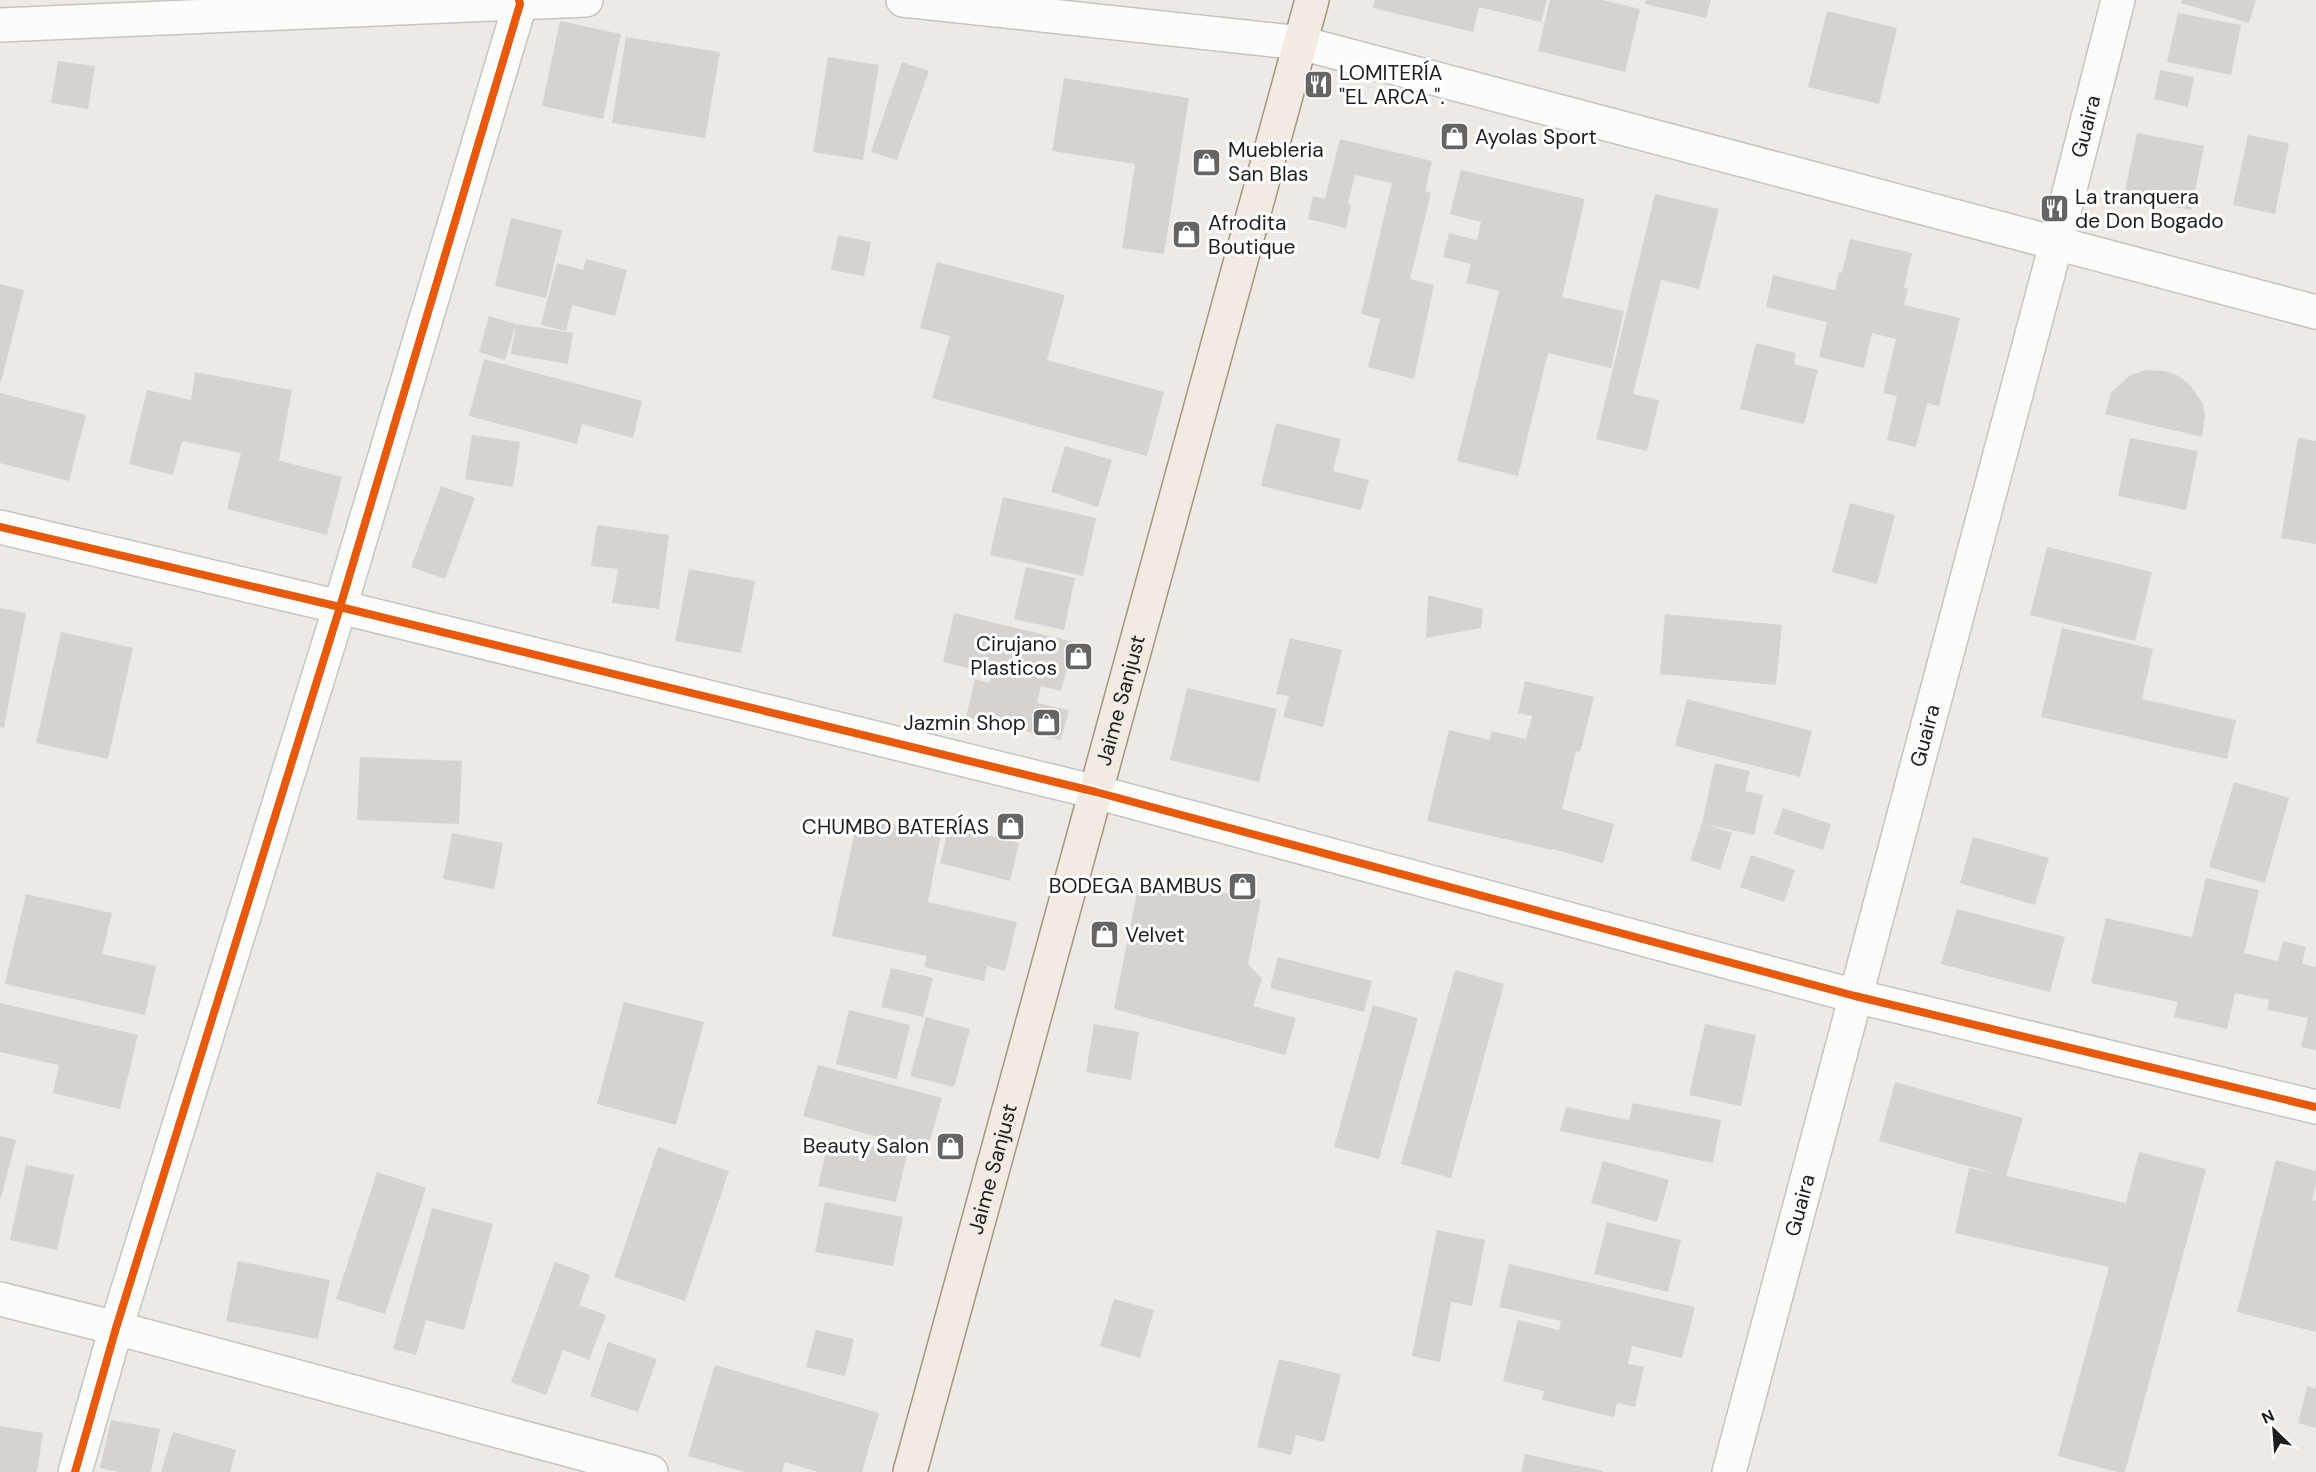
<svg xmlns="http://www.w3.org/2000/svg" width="2316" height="1472" font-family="'DM Sans',sans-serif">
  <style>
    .building { fill: #d5d2cf }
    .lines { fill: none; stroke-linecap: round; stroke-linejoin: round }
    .minor-casing { stroke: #c5c4c2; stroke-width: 36 }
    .major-casing { stroke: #a39682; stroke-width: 36 }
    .minor { stroke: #fcfcfb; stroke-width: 33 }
    .major { stroke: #f1ebe3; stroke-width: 33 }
    .cycleway-casing { stroke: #fff; stroke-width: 11 }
    .cycleway { stroke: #e8590c; stroke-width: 8 }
    .labels { text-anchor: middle; stroke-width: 6; stroke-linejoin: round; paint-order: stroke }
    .poi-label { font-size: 21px; fill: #1e1e1e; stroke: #fff; text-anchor: start }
    .street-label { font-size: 21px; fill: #1e1e1e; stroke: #fff }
  </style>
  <rect width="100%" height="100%" fill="#edeae6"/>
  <g class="building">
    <polygon points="1375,0 1547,0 1541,22 1479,7 1473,32 1373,8"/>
    <polygon points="1550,0 1602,0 1640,9 1625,72 1538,51"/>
    <polygon points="1646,0 1711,0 1706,18 1645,4"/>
    <polygon points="2182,0 2256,0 2249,23 2181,3"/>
    <polygon points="1827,11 1897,28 1879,104 1808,87"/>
    <polygon points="2178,13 2241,25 2231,75 2167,62"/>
    <polygon points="560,21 621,34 603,119 542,106"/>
    <polygon points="626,37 720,52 705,138 612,123"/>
    <polygon points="828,57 879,65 863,160 813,152"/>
    <polygon points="58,61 95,66 88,109 51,103"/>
    <polygon points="902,62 929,71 897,160 871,152"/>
    <polygon points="2160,70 2194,77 2188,107 2154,99"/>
    <polygon points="1064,78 1189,98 1164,254 1122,248 1135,164 1052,151"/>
    <polygon points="2137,133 2204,146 2191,210 2124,196"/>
    <polygon points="2248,135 2289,143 2275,214 2233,205"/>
    <polygon points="1340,139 1432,161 1425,191 1431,193 1410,279 1434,285 1414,379 1368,367 1380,319 1361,314 1392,183 1355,175 1348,204 1351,205 1346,228 1308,219 1313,196 1325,199"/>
    <polygon points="1461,170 1585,199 1562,297 1624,311 1611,368 1548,353 1518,476 1457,461 1499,291 1466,283 1471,264 1443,257 1449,233 1477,240 1481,222 1450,214"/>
    <polygon points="1655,194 1719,209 1699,289 1661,280 1633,394 1659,400 1647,451 1596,439"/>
    <polygon points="511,218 562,230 546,298 495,286"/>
    <polygon points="838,235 871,242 864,276 831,270"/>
    <polygon points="1850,239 1912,253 1904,287 1908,289 1904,305 1960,318 1939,406 1927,403 1916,447 1887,440 1897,396 1883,393 1896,339 1872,333 1864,368 1819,357 1827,322 1766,307 1773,275 1835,290 1839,272 1842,273"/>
    <polygon points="586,259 627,270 615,316 572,305 566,331 541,325 557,263 583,270"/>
    <polygon points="937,262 1065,295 1047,360 1164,392 1147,456 932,398 950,336 920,328"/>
    <polygon points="0,284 24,290 1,382 0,382"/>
    <polygon points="489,316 516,324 573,333 568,364 511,354 516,324 505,360 479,352"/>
    <polygon points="1756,343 1796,353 1794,364 1818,370 1804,424 1740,409"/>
    <polygon points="484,359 642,401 633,438 582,424 577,444 469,416"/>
    <polygon points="2146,370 2165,371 2179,376 2190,385 2203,404 2205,416 2202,437 2105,414 2111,393 2129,376"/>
    <polygon points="195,372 292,390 279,460 269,458 342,477 327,535 227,509 241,453 182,441 173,475 129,464 147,390 191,400"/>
    <polygon points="0,393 86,415 69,481 0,463"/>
    <polygon points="1276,423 1341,439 1333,471 1369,480 1361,510 1261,486"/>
    <polygon points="472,435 520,442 513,487 465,479"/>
    <polygon points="2130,438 2198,451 2186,510 2118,496"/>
    <polygon points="2298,438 2316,441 2316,544 2281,538"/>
    <polygon points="1065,446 1112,460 1098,507 1051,492"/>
    <polygon points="441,486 475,498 445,579 411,567"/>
    <polygon points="1003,497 1096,518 1083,576 990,555"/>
    <polygon points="1850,503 1895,515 1877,584 1832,572"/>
    <polygon points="597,525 669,535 659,609 612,603 618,569 591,566"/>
    <polygon points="2047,547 2152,572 2135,641 2030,615"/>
    <polygon points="1026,567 1075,578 1064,630 1014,619"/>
    <polygon points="689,569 755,581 741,653 675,641"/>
    <polygon points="1428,595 1483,609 1481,628 1426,638"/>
    <polygon points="0,608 26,613 4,728 0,727"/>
    <polygon points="954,613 1074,642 1061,691 1041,686 1037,703 1069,710 1061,740 966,717 975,679 990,683 992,674 943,662"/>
    <polygon points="1665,614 1782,625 1776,685 1660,674"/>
    <polygon points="2062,628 2153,649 2142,699 2236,720 2227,759 2041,717"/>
    <polygon points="61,632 133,648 108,759 36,743"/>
    <polygon points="1290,638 1342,650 1323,727 1283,717 1289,696 1276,694"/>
    <polygon points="1525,681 1594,697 1580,752 1576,751 1562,809 1614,824 1603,863 1553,849 1552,850 1427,821 1449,730 1490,740 1491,731 1526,739 1532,716 1518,713"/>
    <polygon points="1187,688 1277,709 1259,782 1170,760"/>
    <polygon points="1687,699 1812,731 1800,777 1675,746"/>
    <polygon points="360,757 462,761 459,824 357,820"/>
    <polygon points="1715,763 1750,771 1745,791 1763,795 1754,835 1705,824 1732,833 1720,870 1690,860 1702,823"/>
    <polygon points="2234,782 2289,798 2265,883 2209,867"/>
    <polygon points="1783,808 1831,824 1823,850 1774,834"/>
    <polygon points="858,817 941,834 928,902 1017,922 1005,971 987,966 984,981 924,967 927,956 832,936"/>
    <polygon points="949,826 1019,843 1010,881 940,863"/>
    <polygon points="452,833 503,843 494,889 443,879"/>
    <polygon points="1973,837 2049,858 2035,905 1960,883"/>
    <polygon points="1751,855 1795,870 1784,902 1740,887"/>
    <polygon points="1140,877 1261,900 1248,964 1262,979 1253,1006 1296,1018 1285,1055 1114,1009"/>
    <polygon points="2206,878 2259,890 2244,953 2278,961 2283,941 2306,947 2302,964 2316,967 2316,1050 2301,1047 2308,1018 2267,1010 2269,1000 2235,993 2227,1029 2174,1017 2178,1002 2091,983 2106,918 2192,937"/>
    <polygon points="26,894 112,913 102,954 156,966 145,1015 5,984"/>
    <polygon points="1957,909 2065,937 2050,992 1941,964"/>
    <polygon points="1278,957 1372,981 1364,1012 1270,988"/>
    <polygon points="891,968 933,978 923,1017 881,1007"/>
    <polygon points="1455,970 1504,984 1451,1178 1401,1164"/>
    <polygon points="624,1002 704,1022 676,1125 597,1104"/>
    <polygon points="0,1003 138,1035 120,1109 53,1093 59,1065 0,1052"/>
    <polygon points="1373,1005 1418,1018 1379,1159 1334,1147"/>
    <polygon points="849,1010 910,1025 897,1079 836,1064"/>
    <polygon points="926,1017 970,1029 954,1087 910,1076"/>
    <polygon points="1094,1024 1139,1032 1131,1080 1086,1072"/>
    <polygon points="1705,1024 1756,1035 1741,1106 1689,1095"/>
    <polygon points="818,1065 942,1098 927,1151 803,1116"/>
    <polygon points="1895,1082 2023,1118 2006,1176 2126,1203 2139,1152 2206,1169 2125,1472 2117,1472 2058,1456 2109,1267 1955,1233 1969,1168 1997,1174 1879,1141"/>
    <polygon points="1633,1103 1721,1120 1713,1163 1560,1131 1566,1107 1629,1120"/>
    <polygon points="0,1136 16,1140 1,1198 0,1198"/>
    <polygon points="829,1138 907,1154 896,1202 818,1186"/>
    <polygon points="658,1147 729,1171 685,1301 614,1277"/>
    <polygon points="2276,1160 2316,1171 2316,1185 2312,1200 2316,1201 2316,1332 2237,1312"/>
    <polygon points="1603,1161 1669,1180 1657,1222 1591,1203"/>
    <polygon points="26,1165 74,1175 57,1250 10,1240"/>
    <polygon points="377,1172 426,1188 385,1314 336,1299"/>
    <polygon points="825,1202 903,1217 893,1266 815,1252"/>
    <polygon points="432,1208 493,1224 464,1330 426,1320 416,1355 393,1349"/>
    <polygon points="1607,1222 1681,1240 1668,1292 1594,1274"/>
    <polygon points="1437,1230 1485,1240 1472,1306 1451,1302 1440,1362 1412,1356"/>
    <polygon points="238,1261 330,1280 318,1339 226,1321"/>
    <polygon points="555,1262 590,1275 579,1305 606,1315 589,1360 563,1350 546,1395 511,1382"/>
    <polygon points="1509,1264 1695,1307 1682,1358 1632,1346 1628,1364 1644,1367 1635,1407 1617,1403 1614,1417 1542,1400 1544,1391 1503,1381 1518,1320 1559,1330 1561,1321 1499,1307"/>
    <polygon points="1114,1299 1154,1310 1140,1358 1100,1346"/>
    <polygon points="816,1330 854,1339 845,1376 806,1367"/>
    <polygon points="608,1342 657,1359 638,1412 590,1396"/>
    <polygon points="1279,1359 1341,1374 1324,1442 1296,1435 1291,1455 1257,1447"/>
    <polygon points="715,1365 879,1413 862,1472 818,1472 785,1462 782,1472 745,1472 688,1456"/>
    <polygon points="2307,1386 2316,1389 2316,1428 2298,1423"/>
    <polygon points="111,1420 160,1429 151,1472 119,1472 100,1468"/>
    <polygon points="0,1426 43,1433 37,1472 0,1472"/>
    <polygon points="173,1432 236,1450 230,1472 161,1472"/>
    <polygon points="1525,1454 1603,1471 1603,1472 1521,1472"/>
  </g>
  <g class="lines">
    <defs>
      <g id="minor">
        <polyline points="903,0 1301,43 2316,312"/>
        <polyline points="0,25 586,0"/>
        <polyline points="0,527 340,607 1096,792 1855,996 2316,1107"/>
        <polyline points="0,1299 116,1328 651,1472"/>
        <polyline points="75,1472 116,1328 340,607 520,4 519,0"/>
        <path id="s1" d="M1729 1472 2056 244 2118 0"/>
      </g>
      <g id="major">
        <path id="s2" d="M910 1472 1312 0"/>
      </g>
    </defs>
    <use href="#minor" class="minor-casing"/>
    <use href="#major" class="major-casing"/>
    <use href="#minor" class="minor"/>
    <use href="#major" class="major"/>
    <defs>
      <g id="cycleway">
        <polyline points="0,527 340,607 1096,792 1855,996 2316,1107"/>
        <polyline points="75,1472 116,1328 340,607 520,4 519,0"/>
      </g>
    </defs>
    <use href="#cycleway" class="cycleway-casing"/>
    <use href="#cycleway" class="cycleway"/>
  </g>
  <defs>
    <symbol id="restaurant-square" viewBox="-11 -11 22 22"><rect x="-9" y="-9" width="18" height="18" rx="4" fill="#666564" stroke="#fff"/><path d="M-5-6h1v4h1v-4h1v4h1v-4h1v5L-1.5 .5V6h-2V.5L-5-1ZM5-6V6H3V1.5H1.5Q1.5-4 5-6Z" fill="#fff"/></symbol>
    <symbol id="shop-square" viewBox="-11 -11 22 22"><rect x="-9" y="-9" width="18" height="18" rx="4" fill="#666564" stroke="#fff"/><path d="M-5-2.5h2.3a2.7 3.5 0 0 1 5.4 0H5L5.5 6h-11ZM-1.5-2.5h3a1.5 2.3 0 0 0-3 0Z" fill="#fff"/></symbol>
  </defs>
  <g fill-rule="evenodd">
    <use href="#restaurant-square" x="1302" y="68" width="33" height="33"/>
    <use href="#shop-square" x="1438" y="120" width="33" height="33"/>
    <use href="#shop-square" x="1190" y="146" width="33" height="33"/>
    <use href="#restaurant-square" x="2038" y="192" width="33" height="33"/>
    <use href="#shop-square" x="1170" y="218" width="33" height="33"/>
    <use href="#shop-square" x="1062" y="640" width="33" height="33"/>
    <use href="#shop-square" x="1030" y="706" width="33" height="33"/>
    <use href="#shop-square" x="994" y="810" width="33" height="33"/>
    <use href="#shop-square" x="1226" y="870" width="33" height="33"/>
    <use href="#shop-square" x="1088" y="918" width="33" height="33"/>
    <use href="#shop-square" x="934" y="1130" width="33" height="33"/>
  </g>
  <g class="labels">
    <g class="poi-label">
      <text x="1339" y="80">LOMITERÍA<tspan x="1339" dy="24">"EL ARCA ".</tspan></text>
      <text x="1475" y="144">Ayolas Sport</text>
      <text x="1228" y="157">Muebleria<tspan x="1228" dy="24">San Blas</tspan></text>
      <text x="2075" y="204">La tranquera<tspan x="2075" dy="24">de Don Bogado</tspan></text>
      <text x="1208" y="230">Afrodita<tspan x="1208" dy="24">Boutique</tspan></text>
      <text x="1057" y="651" text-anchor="end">Cirujano<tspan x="1057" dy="24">Plasticos</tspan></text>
      <text x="1026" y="730" text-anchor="end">Jazmin Shop</text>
      <text x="989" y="834" text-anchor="end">CHUMBO BATERÍAS</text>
      <text x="1222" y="893" text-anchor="end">BODEGA BAMBUS</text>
      <text x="1125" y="942">Velvet</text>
      <text x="929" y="1153" text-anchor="end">Beauty Salon</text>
    </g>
    <g class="street-label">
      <text dy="7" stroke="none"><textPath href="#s1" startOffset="1392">Guaira</textPath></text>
      <text dy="7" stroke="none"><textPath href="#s2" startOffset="800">Jaime Sanjust</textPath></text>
      <text dy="7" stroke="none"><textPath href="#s1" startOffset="762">Guaira</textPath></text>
      <text dy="7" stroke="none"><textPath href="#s2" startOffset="314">Jaime Sanjust</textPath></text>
      <text dy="7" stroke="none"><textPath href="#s1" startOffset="276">Guaira</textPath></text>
    </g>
  </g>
  <g transform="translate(2274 1430) rotate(335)" stroke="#ffffff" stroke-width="4.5" paint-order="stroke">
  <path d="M0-4.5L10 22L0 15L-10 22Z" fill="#1e1e1e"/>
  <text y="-9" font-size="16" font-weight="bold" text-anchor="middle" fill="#1e1e1e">N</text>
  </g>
</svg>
